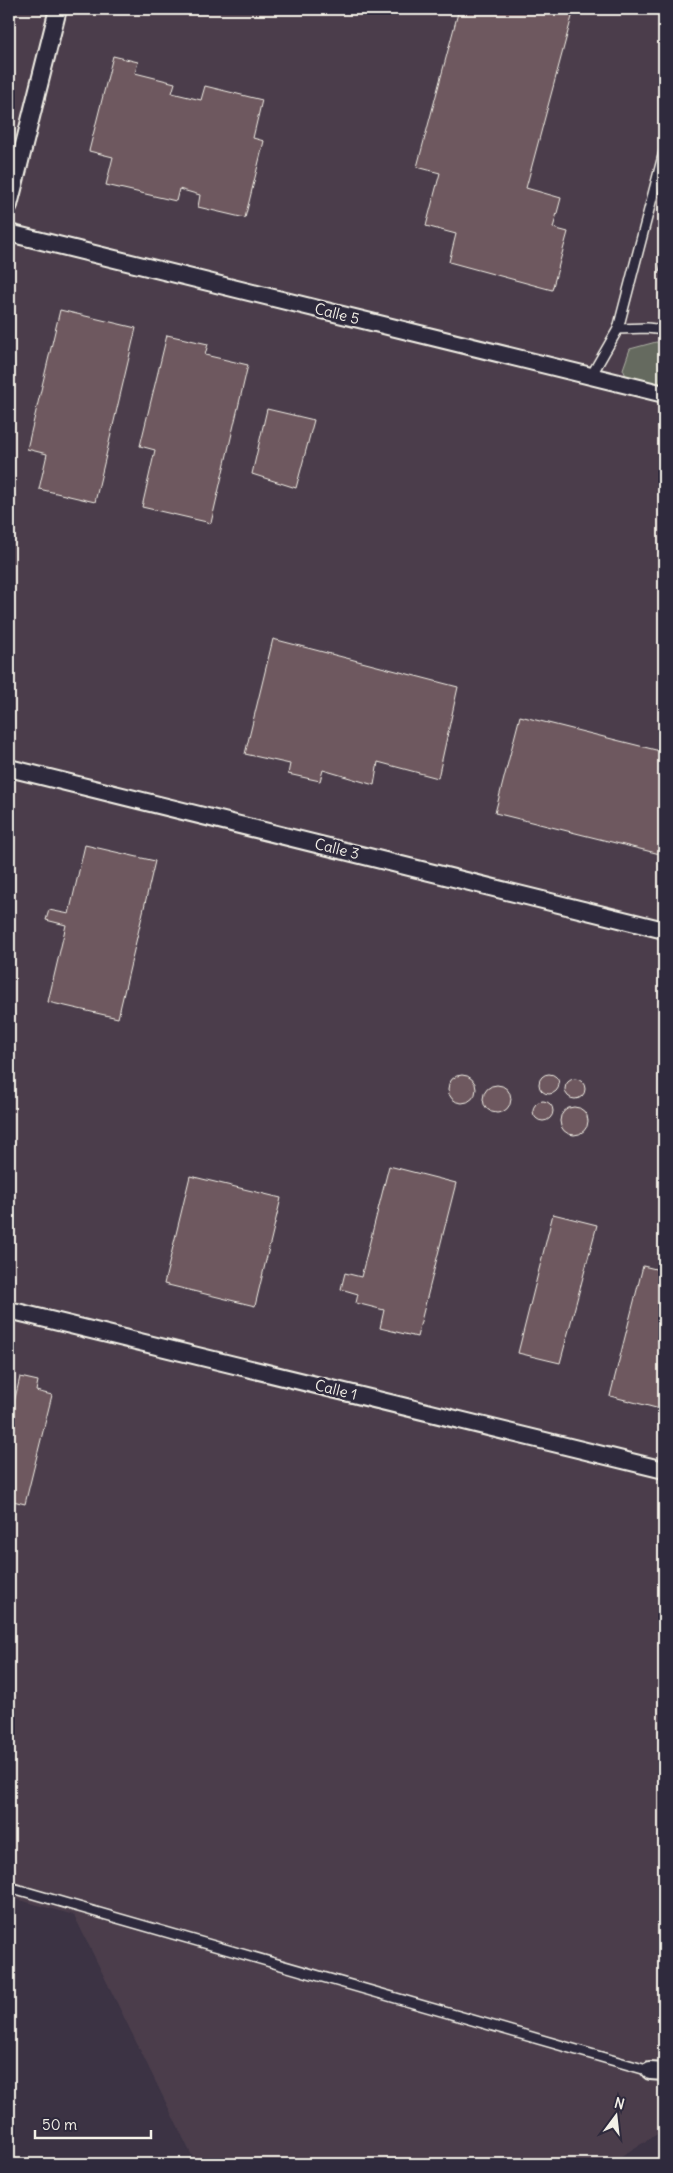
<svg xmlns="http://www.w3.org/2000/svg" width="673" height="2173" font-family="Delius,sans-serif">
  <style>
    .built { fill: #4b3e4c }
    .green { fill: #656b5e; stroke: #acaea3 }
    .building { fill: #6e585e; stroke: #f4f1e8 }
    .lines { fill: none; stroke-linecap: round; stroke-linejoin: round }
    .lane-casing { stroke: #f4f1e8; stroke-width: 12 }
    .street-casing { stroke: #f4f1e8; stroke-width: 20 }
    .lane { stroke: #2f2a3d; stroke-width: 9 }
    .street { stroke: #2f2a3d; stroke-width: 16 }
    .labels { text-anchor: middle; stroke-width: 5; stroke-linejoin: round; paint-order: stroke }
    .street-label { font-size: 15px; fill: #f4f1e8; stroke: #2f2a3d }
  </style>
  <rect width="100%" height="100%" fill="#3c3344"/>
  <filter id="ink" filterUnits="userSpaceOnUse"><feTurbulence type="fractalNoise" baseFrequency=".02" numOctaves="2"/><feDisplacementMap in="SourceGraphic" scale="10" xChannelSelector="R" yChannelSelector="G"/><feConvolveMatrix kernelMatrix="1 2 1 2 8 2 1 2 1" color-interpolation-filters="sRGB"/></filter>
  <g filter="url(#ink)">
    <polygon class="built" points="9,9 664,9 664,2130 608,2164 196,2164 74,1915 9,1897"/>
    <polygon class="green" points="656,342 664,344 664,386 626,376 623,369 630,349"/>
    <g class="building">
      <polygon points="459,9 574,9 526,188 561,198 553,228 568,232 552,290 449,262 456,234 426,226 440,173 417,167"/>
      <polygon points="113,56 138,62 135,73 175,83 172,93 201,100 205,86 262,100 253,138 264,141 245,218 198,207 200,195 179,189 176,201 106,185 113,157 89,151"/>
      <polygon points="664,78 664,100 659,99"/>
      <polygon points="664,251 664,272 659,271"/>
      <polygon points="60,310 136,328 95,502 39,489 47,454 27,449"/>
      <polygon points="167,335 208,344 205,355 248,365 211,523 142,507 155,450 140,446"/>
      <polygon points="267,409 314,420 296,488 252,474"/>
      <polygon points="273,639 458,687 438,778 378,762 374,785 323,770 320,781 288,774 290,764 245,754"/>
      <polygon points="520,716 664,752 664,855 495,813"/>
      <polygon points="85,845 155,861 118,1018 48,1002 66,925 46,920 49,910 69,914"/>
      <circle cx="549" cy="1084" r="10"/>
      <circle cx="462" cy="1089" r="14"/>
      <circle cx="575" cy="1089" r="10"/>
      <circle cx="497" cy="1099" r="14"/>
      <circle cx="543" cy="1111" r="10"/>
      <circle cx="574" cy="1121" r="14"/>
      <polygon points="389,1166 456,1183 417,1337 380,1328 384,1310 356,1303 358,1294 341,1289 345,1273 361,1277"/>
      <polygon points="190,1176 281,1198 255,1306 164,1284"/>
      <polygon points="553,1214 597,1225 560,1363 518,1353"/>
      <polygon points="643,1266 664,1271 664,1410 610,1396"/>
      <polygon points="20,1377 38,1381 36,1391 52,1395 25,1504 9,1500 9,1424"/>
    </g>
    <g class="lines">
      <defs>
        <g id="lane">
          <polyline points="618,329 647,328 664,330"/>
          <polyline points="591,376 618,329 664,152"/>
          <polyline points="9,1887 650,2071"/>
        </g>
        <g id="street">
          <polyline points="9,205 58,9"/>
          <polyline points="9,233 664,394"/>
          <polyline points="9,768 664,930"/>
          <polyline points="9,1310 664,1470"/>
          <polyline points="650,2071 664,2072"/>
        </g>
      </defs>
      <use href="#lane" class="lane-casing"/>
      <use href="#street" class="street-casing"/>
      <use href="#lane" class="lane"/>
      <use href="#street" class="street"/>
    </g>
  </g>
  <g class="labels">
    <g class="street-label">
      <text transform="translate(337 314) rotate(14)" y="5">Calle 5</text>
      <text transform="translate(337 849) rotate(14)" y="5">Calle 3</text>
      <text transform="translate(336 1390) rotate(14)" y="5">Calle 1</text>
    </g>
  </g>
  <rect width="673" height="2173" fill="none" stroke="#2f2a3d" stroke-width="30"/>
  <rect x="15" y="15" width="643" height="2143" fill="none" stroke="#f4f1e8" stroke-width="2" filter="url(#ink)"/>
  <g transform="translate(616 2116) rotate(15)" stroke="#2f2a3d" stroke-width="4" paint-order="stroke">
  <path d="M0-4L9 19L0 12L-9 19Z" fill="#f4f1e8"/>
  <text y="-8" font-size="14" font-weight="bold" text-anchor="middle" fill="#f4f1e8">N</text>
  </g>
  <path d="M35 2130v8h116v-8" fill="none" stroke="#f4f1e8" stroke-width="2.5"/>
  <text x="42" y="2130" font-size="15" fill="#f4f1e8" stroke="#2f2a3d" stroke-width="4" paint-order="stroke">50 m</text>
</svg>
